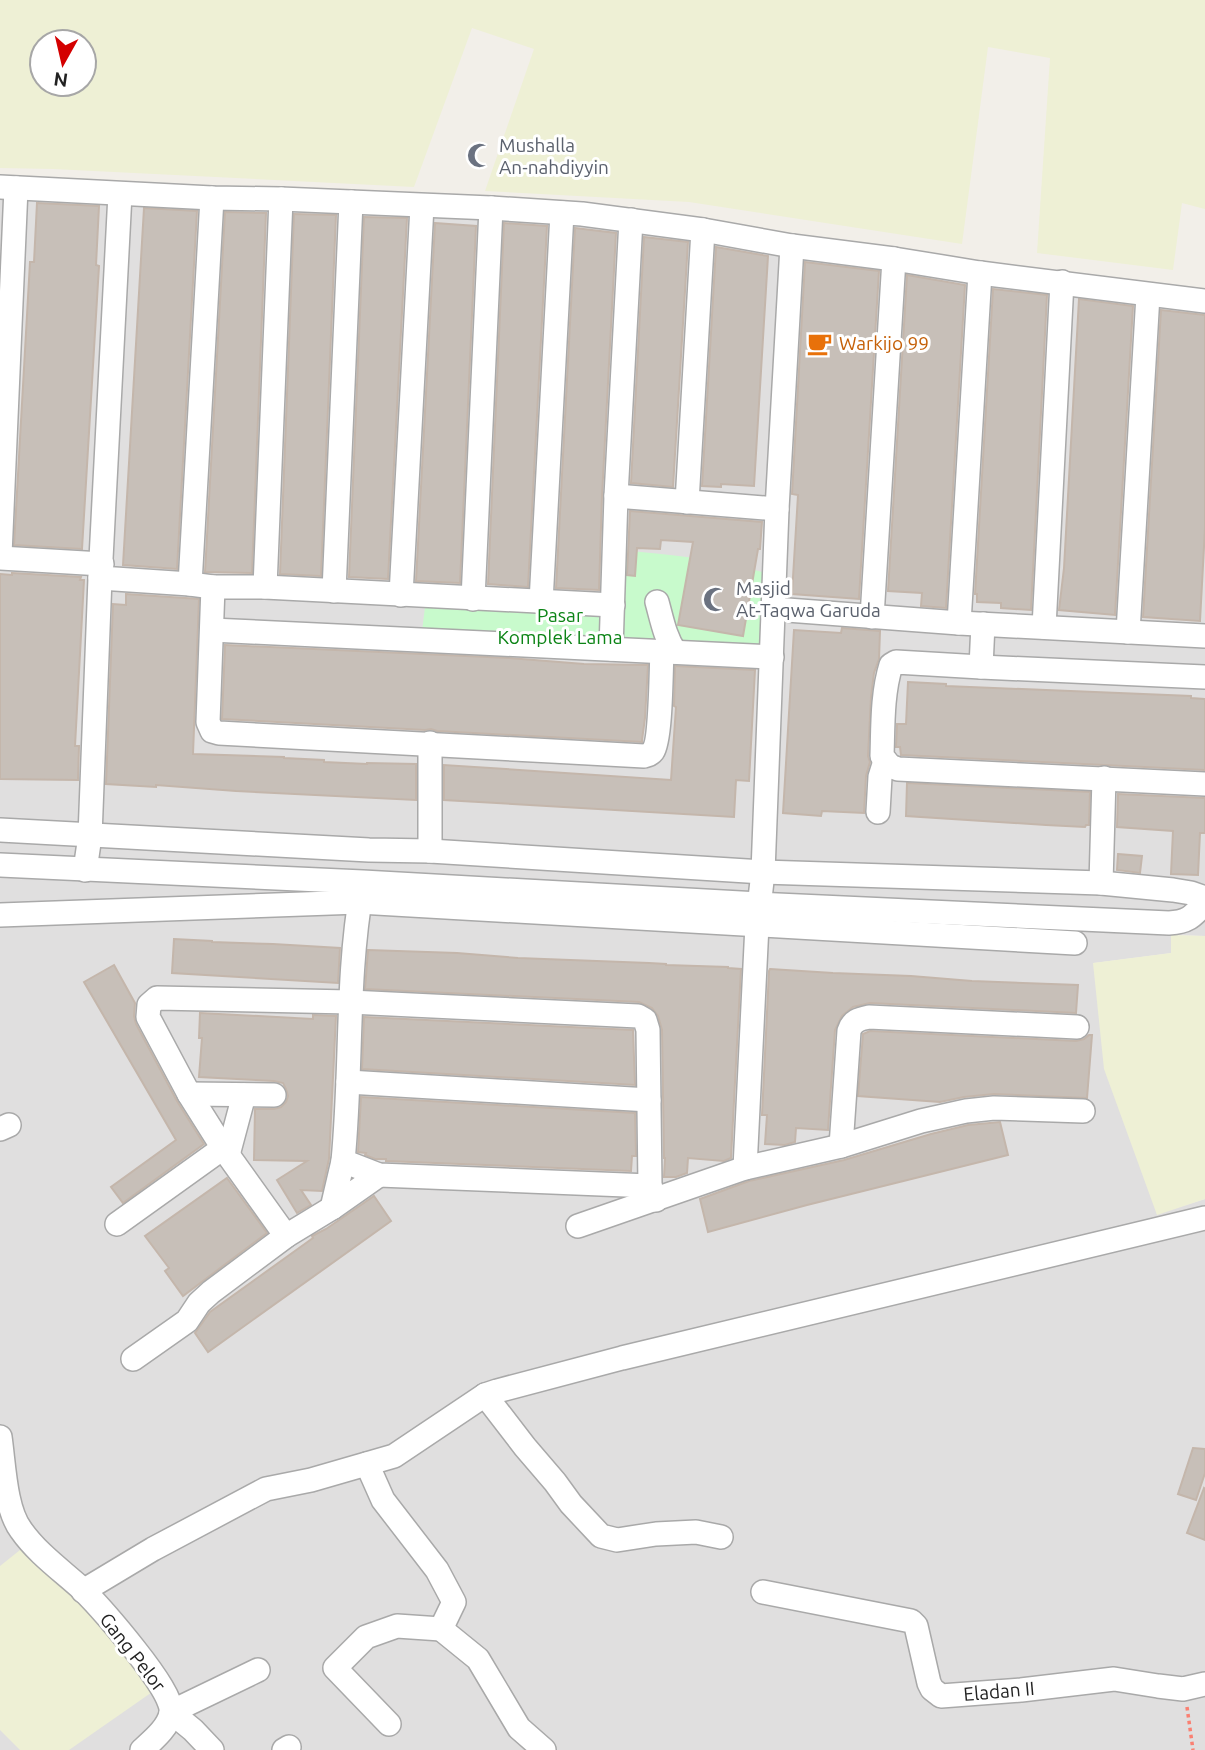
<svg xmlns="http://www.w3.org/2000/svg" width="1205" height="1750" font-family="Ubuntu,sans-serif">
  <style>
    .residential { fill: #e0dfdf }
    .farmland { fill: #eef0d5; fill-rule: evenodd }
    .park { fill: #c8facc }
    .building { fill: #c7bfb8; stroke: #c4b6ab; stroke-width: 2 }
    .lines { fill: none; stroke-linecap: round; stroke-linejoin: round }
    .minor-casing { stroke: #a9a9a9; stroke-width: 26 }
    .path { stroke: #fa8072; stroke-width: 3.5; stroke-dasharray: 3.5 3.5; stroke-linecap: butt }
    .minor { stroke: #fff; stroke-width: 23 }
    .labels { text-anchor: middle; stroke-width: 6; stroke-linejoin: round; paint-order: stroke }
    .worship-label { font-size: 19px; fill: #5b616d; stroke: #fff; text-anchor: start }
    .food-label { font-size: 19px; fill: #c56008; stroke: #fff; text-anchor: start }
    .park-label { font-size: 19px; fill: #0c8416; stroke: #fff }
    .street-label { font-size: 19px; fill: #222; stroke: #fff }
  </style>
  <rect width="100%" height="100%" fill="#f2efe9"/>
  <polygon class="residential" points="0,190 635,224 1205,300 1205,936 1172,935 1172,953 1094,963 1157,1214 1205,1199 1205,1750 0,1750"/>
  <g class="farmland">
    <path d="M0 0H1205V209L1182 203 1173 270 1037 253 1050 58 988 47 962 244 689 202 485 191 534 49 472 28 414 187 53 169 0 168ZM42 42H84V84H42Z"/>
    <polygon points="1171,935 1205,936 1205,1199 1157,1215 1104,1069 1093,963 1171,953"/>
    <polygon points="25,1546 158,1688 69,1750 20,1750 0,1730 0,1566"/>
  </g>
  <g class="park">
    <path d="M620 550C671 555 723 559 772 575L766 650 614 644Z"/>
    <polygon points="426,599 612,607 608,649 421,639"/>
  </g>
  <g class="building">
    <polygon points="37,203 99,206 96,265 99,266 82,549 14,545 30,262 34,262"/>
    <polygon points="144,208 197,211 177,569 123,565"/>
    <polygon points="225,212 266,213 252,573 205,572"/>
    <polygon points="294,214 336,215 321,576 280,574"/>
    <polygon points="364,217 407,218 388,579 349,577"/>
    <polygon points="435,223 476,226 460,583 416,581"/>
    <polygon points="504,223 547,226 528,587 488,584"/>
    <polygon points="575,228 616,233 602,496 599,590 556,588"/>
    <polygon points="644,237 688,242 673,487 631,483"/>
    <polygon points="716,247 768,256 754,486 721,484 721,487 702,486"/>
    <polygon points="805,262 879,271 859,599 792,594 798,495 792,494"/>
    <polygon points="907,275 965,285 946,608 921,606 922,593 888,591"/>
    <polygon points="993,289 1047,295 1031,610 1001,608 1001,603 977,602 977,594 975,594"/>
    <polygon points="1079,299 1133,306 1115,615 1059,610 1064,568"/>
    <polygon points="1161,310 1205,315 1205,528 1200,621 1143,617"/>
    <polygon points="630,511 762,522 760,549 758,549 743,636 678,625 693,542 661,540 660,549 637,548 635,576 627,575"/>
    <polygon points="12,573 81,577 80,580 84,580 75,746 79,746 78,780 0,779 0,574 12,575"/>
    <polygon points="126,594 199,599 193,754 284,757 284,758 324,760 324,762 367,764 367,763 416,764 416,800 236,791 156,785 156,787 106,784 113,604 126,605"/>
    <polygon points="842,628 880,631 879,659 874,673 871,697 868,756 870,762 866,776 864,813 822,811 821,816 783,813 794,630 841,633"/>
    <polygon points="225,645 509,658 584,664 648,665 645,718 642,740 642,742 437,731 431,729 425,730 222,719"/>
    <polygon points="675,666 755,670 749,781 736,780 734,817 444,800 444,765 671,780 676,707 674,706"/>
    <polygon points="908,682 946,684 946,686 1191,696 1191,698 1205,699 1205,770 901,755 900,747 896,747 897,724 906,724"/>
    <polygon points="907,783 1090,792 1089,825 1086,825 1085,827 1046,825 906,816"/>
    <polygon points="1118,794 1205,798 1205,833 1200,833 1198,875 1171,874 1173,831 1117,827"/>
    <polygon points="1118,854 1142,856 1140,873 1117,870"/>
    <polygon points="174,939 212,941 212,942 273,944 340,948 338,983 172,973"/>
    <polygon points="368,950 457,953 518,958 649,963 666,964 666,965 728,967 728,968 741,969 731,1158 724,1161 688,1158 687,1173 676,1177 664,1177 665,1158 664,1158 662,1030 658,1016 652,1008 639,1002 365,989"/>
    <polygon points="114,965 135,1003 134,1016 136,1024 177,1101 204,1144 123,1203 111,1187 176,1140 84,982"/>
    <polygon points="770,969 833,973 911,976 972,981 1078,985 1076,1013 870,1003 853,1007 842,1016 835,1030 828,1130 796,1128 795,1142 785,1145 765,1144 767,1115 762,1115 769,971"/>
    <polygon points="200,1013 313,1019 313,1015 336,1016 329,1159 322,1191 301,1190 311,1205 297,1213 277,1180 307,1161 254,1160 255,1109 274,1109 281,1107 286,1102 288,1096 286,1089 283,1083 274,1081 199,1077 202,1038 199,1038"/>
    <polygon points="364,1017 633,1030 635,1085 362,1069"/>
    <polygon points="870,1031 1076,1041 1084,1039 1089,1035 1092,1035 1087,1098 994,1094 964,1097 940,1102 858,1096 863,1034"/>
    <polygon points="361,1097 635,1113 636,1156 632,1156 631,1171 386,1161 386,1159 375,1159 365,1155 366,1153 358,1152"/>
    <polygon points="1000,1122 1008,1155 807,1205 708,1232 700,1199 749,1181 844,1160 931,1134 968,1125"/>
    <polygon points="227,1178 267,1233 183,1296 165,1271 169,1268 145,1236"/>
    <polygon points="374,1196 391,1221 208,1352 195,1333 210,1312 313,1238 312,1236 326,1229"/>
    <polygon points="1193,1448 1205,1449 1205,1473 1196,1500 1178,1494"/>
    <polygon points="1204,1488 1205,1489 1205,1540 1187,1533"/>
  </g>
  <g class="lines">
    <defs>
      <g id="minor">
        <polyline points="0,187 212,198 281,199 491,208 582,214 703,230 792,246 894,259 980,273 1205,301"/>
        <polyline points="616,496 777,509"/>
        <polyline points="687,502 703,230"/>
        <polyline points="0,555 16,188"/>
        <polyline points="0,558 102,564"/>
        <polyline points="100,578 190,584 213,587 265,587 613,605"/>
        <polyline points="190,584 212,198"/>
        <path d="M213 587 208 722 212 731 219 733 644 756C648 755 650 755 653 751 661 740 661 669 662 651"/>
        <polyline points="265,587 281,199"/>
        <polyline points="334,591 351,202"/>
        <polyline points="401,595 422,206"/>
        <polyline points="473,599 491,208"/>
        <polyline points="541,602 562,213"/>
        <path d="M657 602C662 620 665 637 675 652"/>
        <polyline points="774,609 959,623 1205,636"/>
        <polyline points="872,617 894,259"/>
        <polyline points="959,623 980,273"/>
        <polyline points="1044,627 1062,282"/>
        <polyline points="212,630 772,657"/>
        <polyline points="1128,632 1148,295"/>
        <polyline points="611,649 616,496 631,220"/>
        <polyline points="981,667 983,624"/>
        <path d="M1205 677 981 667 896 662 891 665C882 694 883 726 882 756L890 766 898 769 1205 784"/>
        <polyline points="430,743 430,851"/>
        <polyline points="878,812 880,777 885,761"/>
        <polyline points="0,830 369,850 430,851 763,872 1101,883 1173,890 1191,893 1205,898"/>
        <path d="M0 865 363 882 759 904 1169 923C1188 922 1192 917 1205 903"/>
        <polyline points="85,870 90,836 100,578 120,194"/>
        <polyline points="1101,883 1104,778"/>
        <path d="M362 888C346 978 352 1070 343 1161L379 1175 650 1186 656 1200"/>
        <polyline points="0,915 359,902 1075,943"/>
        <polyline points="348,1082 649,1100"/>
        <polyline points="189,1094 274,1095"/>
        <polyline points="0,1129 9,1125"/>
        <path d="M841 1146 849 1031C852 1021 859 1019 869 1017L1077 1027"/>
        <polyline points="228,1155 244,1095"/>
        <polyline points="745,1168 757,925 763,872 777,509 792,246"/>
        <polyline points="332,1208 343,1161"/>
        <polyline points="117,1224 223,1148"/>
        <polyline points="578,1226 745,1168 841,1146 921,1121 966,1111 994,1108 1083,1111"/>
        <polyline points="286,1236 223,1148 189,1094 148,1017 149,1005 157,998 350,1002 638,1016 645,1020 648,1030 650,1186"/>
        <polyline points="133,1359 187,1321 199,1303 211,1292 286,1236 332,1208 379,1175"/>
        <polyline points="485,1395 525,1447 555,1482 571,1504 601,1536 617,1540 656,1534 696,1532 721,1537"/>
        <path d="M0 1437C4 1464 5 1509 21 1530 37 1553 61 1570 82 1589 99 1606 176 1692 171 1713 168 1728 153 1740 142 1750"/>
        <polyline points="367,1464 383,1500 437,1570 454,1602 441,1629 397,1626 366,1637 335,1668 389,1724"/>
        <polyline points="83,1591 153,1549 266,1489 311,1480 394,1456 485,1395 497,1391 622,1358 1205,1218"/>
        <polyline points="763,1592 911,1621 916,1626 929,1683 932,1689 941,1696 1021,1690 1114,1679 1158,1686 1183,1689 1205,1684"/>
        <polyline points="441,1629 478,1659 519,1728 544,1750"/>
        <polyline points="212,1750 193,1730 171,1712 258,1670"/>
        <polyline points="284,1750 289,1747"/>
      </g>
    </defs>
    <use href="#minor" class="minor-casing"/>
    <polyline class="path" points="1187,1707 1193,1750"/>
    <use href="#minor" class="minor"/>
  </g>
  <defs>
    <symbol id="mosque-bare" viewBox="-9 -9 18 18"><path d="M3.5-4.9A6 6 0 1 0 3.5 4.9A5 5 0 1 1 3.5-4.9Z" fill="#6b7280" stroke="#fff" stroke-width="2.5" paint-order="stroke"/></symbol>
    <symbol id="cafe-bare" viewBox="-9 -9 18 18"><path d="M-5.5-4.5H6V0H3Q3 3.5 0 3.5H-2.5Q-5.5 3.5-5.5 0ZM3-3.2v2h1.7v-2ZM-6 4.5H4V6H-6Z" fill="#e8710a" stroke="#fff" stroke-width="2.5" paint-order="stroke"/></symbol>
  </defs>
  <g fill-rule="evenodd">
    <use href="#mosque-bare" x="462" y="138" width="35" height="35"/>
    <use href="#cafe-bare" x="802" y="326" width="35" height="35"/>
    <use href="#mosque-bare" x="698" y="582" width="35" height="35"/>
  </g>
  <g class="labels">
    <g class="worship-label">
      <text x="499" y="152">Mushalla<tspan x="499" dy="22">An-nahdiyyin</tspan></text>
      <text x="736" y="595">Masjid<tspan x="736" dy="22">At-Taqwa Garuda</tspan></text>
    </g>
    <g class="food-label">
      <text x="839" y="350">Warkijo 99</text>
    </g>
    <g class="park-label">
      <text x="560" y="622">Pasar<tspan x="560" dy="22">Komplek Lama</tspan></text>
    </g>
    <g class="street-label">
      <text transform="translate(133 1652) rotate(52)" y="7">Gang Pelor</text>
      <text transform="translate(999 1691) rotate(-5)" y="7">Eladan II</text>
    </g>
  </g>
  <g transform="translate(63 63) rotate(188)"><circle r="33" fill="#ffffff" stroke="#a7a7a7" stroke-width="2"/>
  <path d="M0-5L12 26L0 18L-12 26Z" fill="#d40000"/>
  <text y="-10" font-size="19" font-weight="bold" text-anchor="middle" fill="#222222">N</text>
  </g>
</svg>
